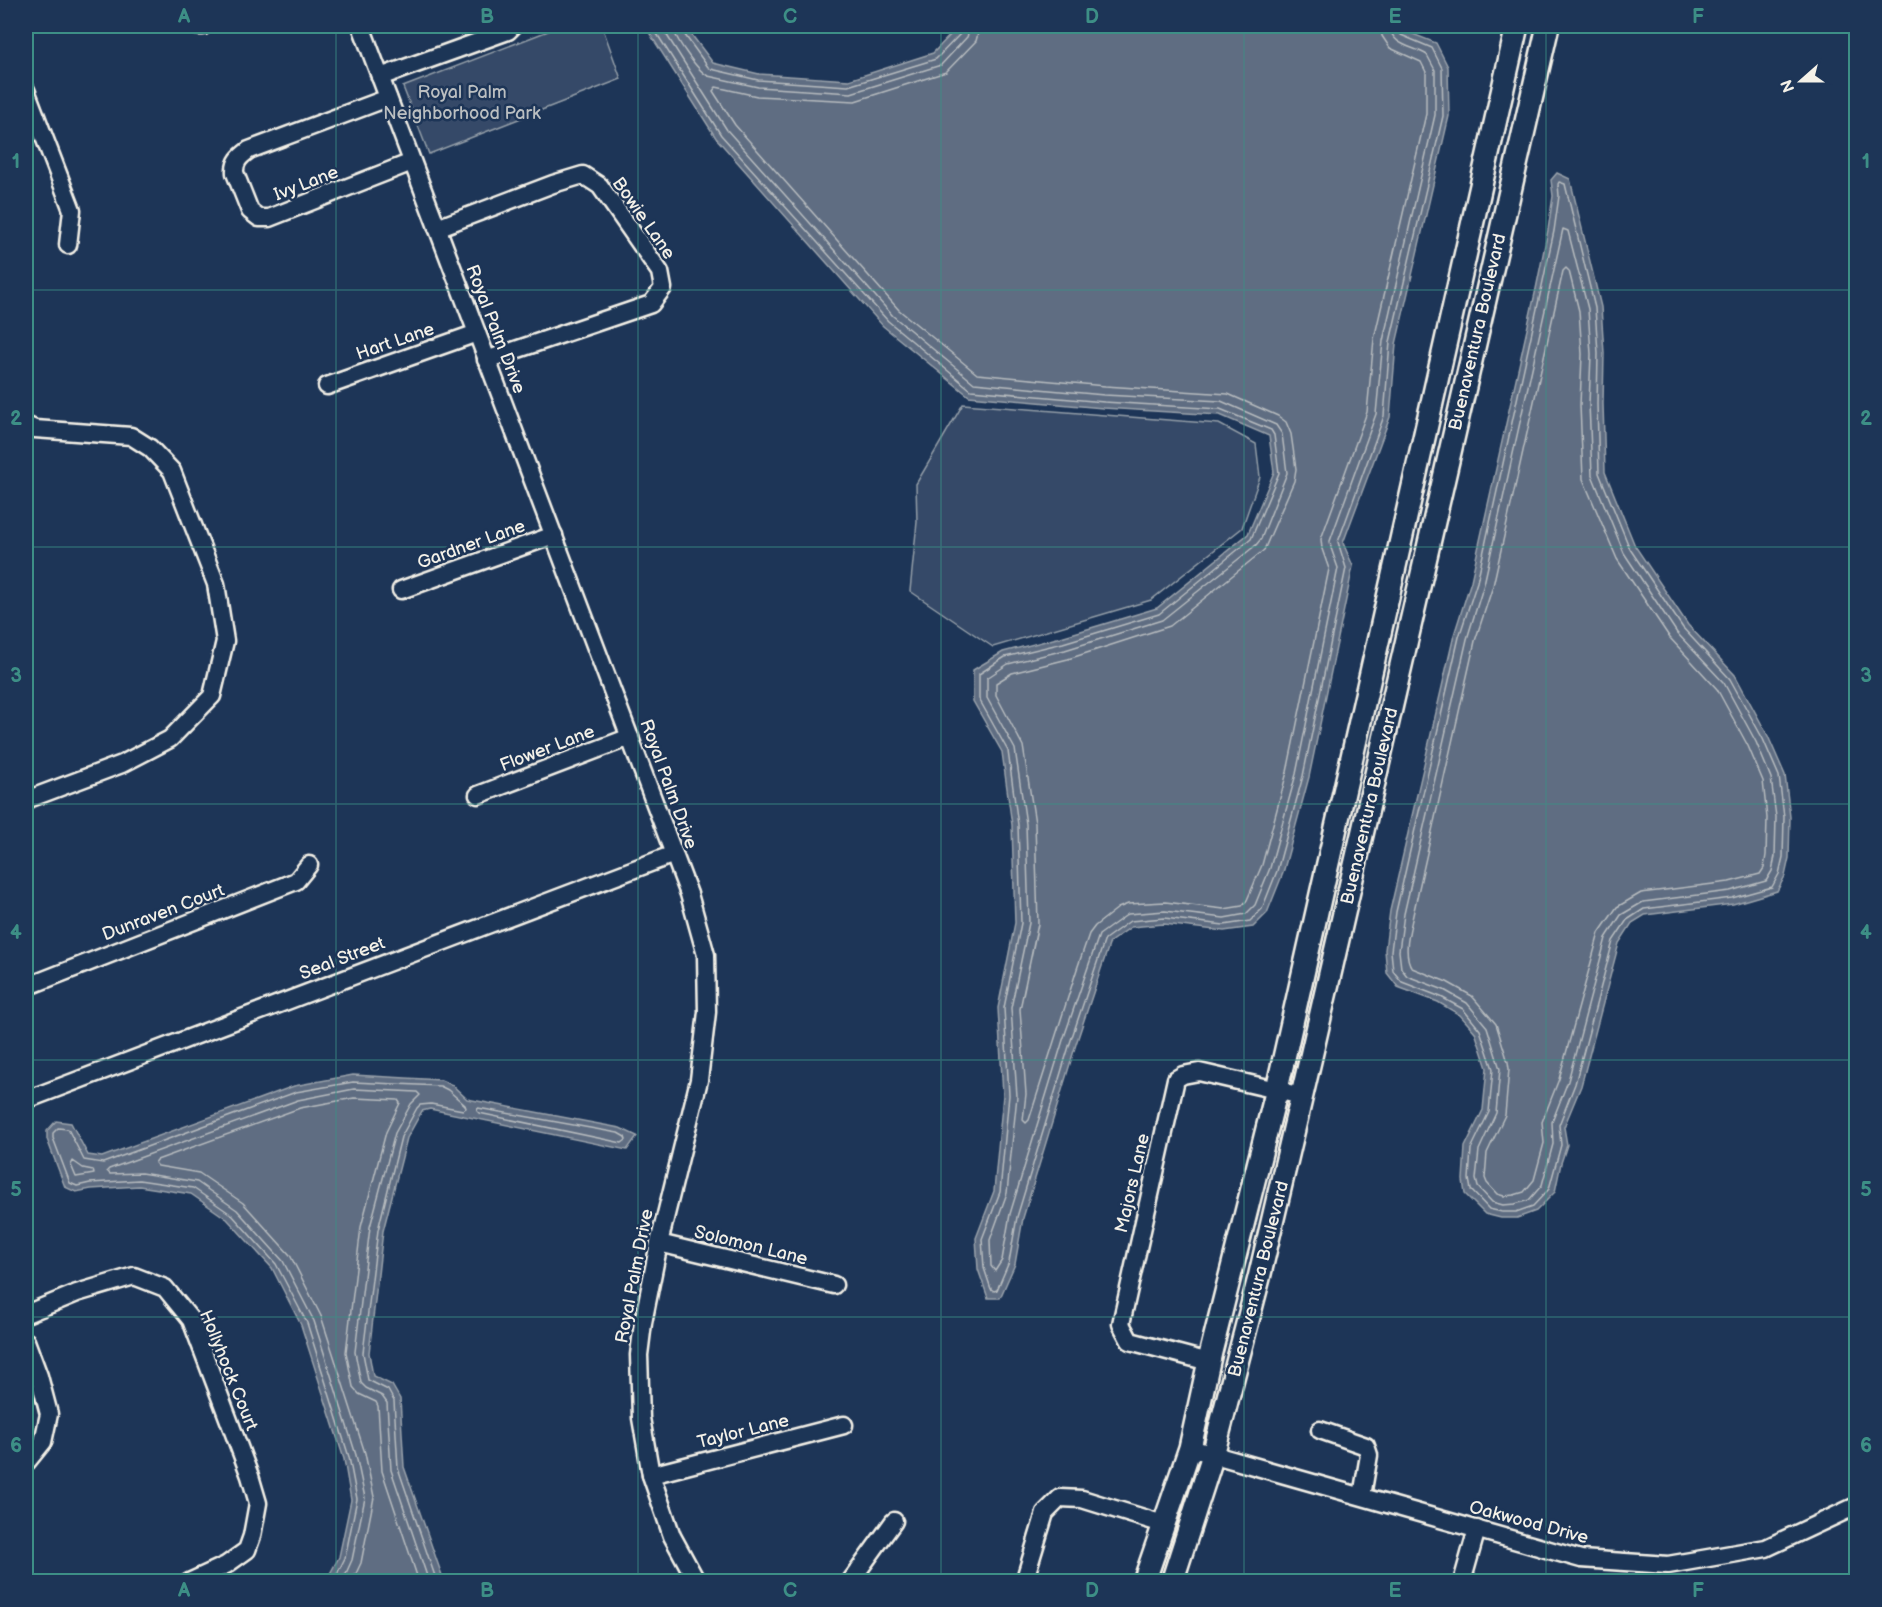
<svg xmlns="http://www.w3.org/2000/svg" width="1882" height="1607" font-family="'Balsamiq Sans',sans-serif">
  <style>
    .green { fill: #354a67; stroke: #949ea8; stroke-width: 1.5 }
    .water { fill: #5e6d82; stroke: #9aa2ab; stroke-width: 1.5 }
    .lines { fill: none; stroke-linecap: round; stroke-linejoin: round }
    .shore { stroke: #b8bcbf; stroke-width: 1.5 }
    .minor-casing { stroke: #f4f1e8; stroke-width: 21 }
    .major-casing { stroke: #f4f1e8; stroke-width: 26 }
    .minor { stroke: #1d3557; stroke-width: 16 }
    .major { stroke: #1d3557; stroke-width: 21 }
    .grid { fill: none; stroke: #3d8f86; stroke-width: 1.5; stroke-opacity: 0.55 }
    .labels { text-anchor: middle; stroke-width: 5; stroke-linejoin: round; paint-order: stroke }
    .park-label { font-size: 18px; fill: #bbbfc1; stroke: #1d3557 }
    .street-label { font-size: 18px; fill: #f4f1e8; stroke: #1d3557 }
    .neatline { fill: none; stroke: #3d8f86; stroke-width: 2 }
    .grid-label { font-size: 20px; text-anchor: middle; font-weight: bold; fill: #3d8f86 }
  </style>
  <rect width="100%" height="100%" fill="#1d3557"/>
  <filter id="ink" filterUnits="userSpaceOnUse"><feTurbulence type="fractalNoise" baseFrequency=".0167" numOctaves="2"/><feDisplacementMap in="SourceGraphic" scale="12" xChannelSelector="R" yChannelSelector="G"/><feConvolveMatrix kernelMatrix="1 2 1 2 8 2 1 2 1" color-interpolation-filters="sRGB"/></filter>
  <g filter="url(#ink)">
    <g class="green">
      <polygon points="561,26 602,26 621,79 429,154 403,87"/>
      <polygon points="963,404 1219,424 1256,444 1260,477 1242,528 1151,600 993,647 910,591 917,522 916,484"/>
    </g>
    <g class="water">
      <polygon points="645,26 685,26 713,63 759,74 849,80 933,53 959,26 1402,26 1405,31 1436,43 1448,67 1449,116 1396,344 1390,417 1343,543 1353,566 1309,777 1283,873 1267,913 1253,927 1224,931 1164,924 1131,927 1110,942 1076,1044 1023,1218 1015,1264 1000,1298 988,1298 978,1269 976,1238 994,1191 1003,1095 998,1008 1015,923 1012,825 1002,752 973,701 973,670 1003,652 1061,637 1157,608 1248,534 1274,472 1269,436 1220,415 1103,408 969,396 883,326 716,138"/>
      <polygon points="1557,173 1570,179 1601,307 1604,353 1603,404 1605,472 1635,546 1688,625 1735,675 1768,736 1785,775 1790,817 1789,858 1785,876 1777,891 1733,904 1645,915 1632,923 1619,943 1581,1086 1564,1127 1567,1145 1561,1163 1555,1192 1536,1211 1517,1218 1501,1218 1485,1214 1465,1194 1463,1180 1465,1147 1483,1110 1487,1068 1475,1032 1460,1015 1438,1002 1398,987 1387,973 1385,950 1390,911 1454,635 1471,581 1536,289 1548,230 1553,196 1551,180"/>
      <polygon points="353,1075 441,1080 452,1085 467,1099 620,1128 637,1136 627,1150 430,1109 422,1111 407,1138 383,1231 369,1353 373,1376 392,1385 400,1399 404,1467 444,1581 326,1581 339,1557 351,1500 344,1459 301,1325 272,1268 227,1219 191,1194 139,1186 91,1189 76,1192 65,1187 47,1139 47,1131 56,1121 71,1123 88,1155 102,1157 294,1086"/>
    </g>
    <g class="lines">
      <g class="shore">
        <polyline points="652,26 721,135 888,321 971,390 1104,402 1220,409 1271,430 1274,435 1279,473 1251,539 1159,614 1063,643 1005,657 979,674 979,699 1008,751 1018,825 1021,923 1004,1008 1009,1095 1000,1192 982,1239 984,1268 991,1289 994,1291 997,1290 1009,1262 1017,1217 1070,1043 1105,939 1130,921 1164,918 1224,925 1250,921 1262,909 1277,871 1303,776 1346,568 1338,542 1384,416 1390,342 1443,116 1442,68 1432,48 1401,35 1397,26"/>
        <path d="M661 26 727 130 893 316 974 383 1104 395 1221 401 1276 425 1282 434 1287 473 1261 539 1256 545 1162 620 1065 650 1008 664 987 678V698L1015 749 1026 824 1029 923 1011 1008 1017 1096 1007 1193 990 1240 991 1266 995 1271 1002 1260 1010 1214 1063 1040 1099 935 1128 914 1165 911 1224 918 1246 914 1255 905 1270 868 1296 774 1338 568 1331 548 1330 541 1376 414 1383 341 1435 115V70L1427 55C1413 46 1391 46 1390 26"/>
        <path d="M673 26C674 38 697 70 708 76L758 87 851 93 941 65 967 37 971 26"/>
        <polyline points="681,26 682,31 708,67 711,69 758,80 848,86 936,59 962,32 963,26"/>
        <polyline points="980,26 976,41 946,72 855,101 757,96 716,87 713,91 735,125 899,310 977,374 1105,386 1228,394 1278,416 1286,422 1291,434 1296,469 1294,481 1264,550 1170,626 1068,659 1012,673 996,683 996,695 1023,746 1035,823 1038,924 1020,1009 1026,1094 1023,1120 1026,1123 1029,1120 1077,969 1089,934 1095,926 1118,908 1128,904 1165,902 1224,909 1242,906 1247,900 1262,865 1287,772 1329,569 1322,549 1321,539 1367,412 1374,339 1426,114 1426,72 1421,62 1390,48 1382,36 1381,26"/>
        <polygon points="1559,182 1565,184 1595,308 1598,353 1597,404 1599,473 1630,549 1683,628 1730,679 1763,739 1779,776 1784,817 1783,857 1779,874 1772,887 1732,898 1644,909 1627,920 1613,941 1575,1084 1559,1125 1561,1145 1549,1189 1533,1206 1516,1212 1502,1212 1489,1209 1471,1190 1469,1179 1471,1149 1489,1112 1493,1069 1480,1030 1463,1009 1441,997 1402,982 1393,971 1391,951 1396,912 1459,637 1477,582 1554,231 1559,196 1558,184"/>
        <polygon points="1563,229 1568,231 1588,309 1591,354 1589,404 1592,475 1624,553 1677,633 1724,683 1756,742 1771,778 1776,817 1775,856 1772,871 1766,881 1730,891 1643,902 1621,915 1606,938 1568,1081 1552,1122 1553,1144 1542,1185 1529,1200 1515,1204 1503,1205 1492,1202 1478,1187 1476,1179 1479,1150 1496,1113 1500,1069 1487,1027 1467,1003 1444,990 1407,976 1401,968 1399,951 1404,914 1467,639 1484,584"/>
        <path d="M1566 268 1569 271 1579 311 1582 354 1580 405 1583 479 1617 559 1670 638 1717 689 1748 746 1763 781 1767 818 1766 855 1764 868 1760 874 1729 882 1641 893 1617 907 1599 933 1559 1079 1542 1122 1544 1143 1534 1180 1524 1192 1514 1195 1504 1196 1497 1194 1487 1183 1485 1178 1487 1153 1505 1115 1509 1069 1508 1062 1496 1024 1472 996 1447 982 1412 968C1402 954 1410 930 1413 915L1475 641 1493 586 1563 271Z"/>
        <polygon points="478,1108 618,1133 625,1137 626,1140 622,1143 479,1113 477,1111"/>
        <polygon points="73,1161 83,1168 93,1170 94,1174 76,1177 71,1165"/>
        <polyline points="333,1582 345,1558 357,1499 349,1457 307,1323 276,1264 232,1215 193,1188 139,1180 90,1183 77,1186 70,1183 53,1138 53,1133 58,1128 68,1129 84,1160 103,1163 296,1092 353,1082 440,1086 448,1090 465,1105 466,1108 463,1110 431,1104 420,1105 417,1108 401,1137 378,1230 363,1353 368,1380 388,1390 394,1401 398,1468 437,1582"/>
        <polyline points="342,1582 352,1560 365,1498 356,1455 314,1321 283,1261 237,1210 197,1182 141,1173 110,1174 107,1171 109,1169 298,1100 354,1089 417,1092 420,1095 411,1104 395,1133 370,1227 355,1352 361,1383 366,1388 382,1396 387,1403 391,1470 429,1582"/>
        <polyline points="352,1582 361,1563 374,1497 365,1453 321,1316 290,1255 243,1203 199,1173 158,1166 155,1163 157,1160 300,1108 354,1098 398,1100 400,1103 386,1132 361,1227 346,1352 353,1387 359,1394 376,1402 378,1406 382,1471 419,1582"/>
      </g>
      <defs>
        <g id="minor">
          <polyline points="197,26 203,26"/>
          <polyline points="361,26 689,894 706,955 707,1012 699,1080 659,1243 643,1323 639,1355 641,1418 651,1475 672,1536 697,1582"/>
          <polyline points="380,77 508,31 513,26"/>
          <polyline points="26,90 72,210 68,245"/>
          <path d="M388 98 249 150C241 156 234 161 235 173L250 211 259 218H269L412 162"/>
          <polyline points="437,228 553,184 583,175 600,186 660,272 663,288 651,304 486,360"/>
          <polyline points="327,386 477,333"/>
          <polyline points="26,425 35,429 131,436 150,448 172,471 216,584 225,641 212,696 170,739 122,764 26,800"/>
          <polyline points="401,590 554,535"/>
          <polyline points="478,795 630,737"/>
          <polyline points="26,987 296,881 309,865"/>
          <polyline points="26,1100 674,854"/>
          <polyline points="659,1243 834,1285"/>
          <polyline points="26,1314 77,1293 134,1276 165,1288 191,1320 250,1476 258,1503 252,1536 247,1550 226,1565 189,1582"/>
          <polyline points="26,1341 39,1376 49,1414 43,1442 26,1463"/>
          <polyline points="1209,1362 1130,1341 1121,1324 1176,1079 1183,1075 1199,1072 1302,1096"/>
          <polyline points="1320,1430 1366,1446 1369,1455 1362,1496"/>
          <polyline points="1190,1448 1581,1559 1668,1565 1766,1548 1856,1506"/>
          <polyline points="651,1475 844,1425"/>
          <polyline points="850,1582 894,1521"/>
          <polyline points="1024,1582 1045,1513 1060,1498 1082,1499 1163,1524"/>
          <polyline points="1462,1582 1477,1529"/>
        </g>
        <g id="major">
          <polyline points="1144,1582 1190,1448 1211,1352 1277,1089 1517,26"/>
          <polyline points="1172,1582 1213,1455 1259,1278 1310,1061 1548,26"/>
        </g>
      </defs>
      <use href="#minor" class="minor-casing"/>
      <use href="#major" class="major-casing"/>
      <use href="#minor" class="minor"/>
      <use href="#major" class="major"/>
    </g>
  </g>
  <path class="grid" d="M336 26V1582M638 26V1582M941 26V1582M1244 26V1582M1546 26V1582M26 290H1856M26 547H1856M26 804H1856M26 1060H1856M26 1317H1856"/>
  <g class="labels">
    <g class="park-label">
      <text x="462" y="98">Royal Palm<tspan x="462" dy="21">Neighborhood Park</tspan></text>
    </g>
    <g class="street-label">
      <text transform="translate(306 183) rotate(-21)" y="6">Ivy Lane</text>
      <text transform="translate(644 218) rotate(55)" y="6">Bowie Lane</text>
      <text transform="translate(496 329) rotate(69)" y="6">Royal Palm Drive</text>
      <text transform="translate(1477 332) rotate(-77)" y="6">Buenaventura Boulevard</text>
      <text transform="translate(395 341) rotate(-19)" y="6">Hart Lane</text>
      <text transform="translate(471 544) rotate(-20)" y="6">Gardner Lane</text>
      <text transform="translate(547 748) rotate(-21)" y="6">Flower Lane</text>
      <text transform="translate(669 784) rotate(70)" y="6">Royal Palm Drive</text>
      <text transform="translate(1369 806) rotate(-77)" y="6">Buenaventura Boulevard</text>
      <text transform="translate(163 912) rotate(-21)" y="6">Dunraven Court</text>
      <text transform="translate(342 958) rotate(-21)" y="6">Seal Street</text>
      <text transform="translate(1132 1183) rotate(-77)" y="6">Majors Lane</text>
      <text transform="translate(751 1245) rotate(14)" y="6">Solomon Lane</text>
      <text transform="translate(634 1276) rotate(-79)" y="6">Royal Palm Drive</text>
      <text transform="translate(1258 1279) rotate(-76)" y="6">Buenaventura Boulevard</text>
      <text transform="translate(229 1370) rotate(68)" y="6">Hollyhock Court</text>
      <text transform="translate(743 1431) rotate(-14)" y="6">Taylor Lane</text>
      <text transform="translate(1529 1522) rotate(15)" y="6">Oakwood Drive</text>
    </g>
  </g>
  <rect width="1882" height="1607" fill="none" stroke="#1d3557" stroke-width="66"/>
  <g transform="translate(1801 81) rotate(249)" stroke="#1d3557" stroke-width="4.5" paint-order="stroke">
  <path d="M0-4.5L10 22L0 15L-10 22Z" fill="#f4f1e8"/>
  <text y="-9" font-size="16" font-weight="bold" text-anchor="middle" fill="#f4f1e8">N</text>
  </g>
  <rect x="33" y="33" width="1816" height="1541" class="neatline"/>
  <g class="grid-label">
    <text x="184" y="23">A</text>
    <text x="487" y="23">B</text>
    <text x="790" y="23">C</text>
    <text x="1092" y="23">D</text>
    <text x="1395" y="23">E</text>
    <text x="1698" y="23">F</text>
    <text x="16" y="168">1</text>
    <text x="1866" y="168">1</text>
    <text x="16" y="425">2</text>
    <text x="1866" y="425">2</text>
    <text x="16" y="682">3</text>
    <text x="1866" y="682">3</text>
    <text x="16" y="939">4</text>
    <text x="1866" y="939">4</text>
    <text x="16" y="1196">5</text>
    <text x="1866" y="1196">5</text>
    <text x="16" y="1452">6</text>
    <text x="1866" y="1452">6</text>
    <text x="184" y="1597">A</text>
    <text x="487" y="1597">B</text>
    <text x="790" y="1597">C</text>
    <text x="1092" y="1597">D</text>
    <text x="1395" y="1597">E</text>
    <text x="1698" y="1597">F</text>
  </g>
</svg>
